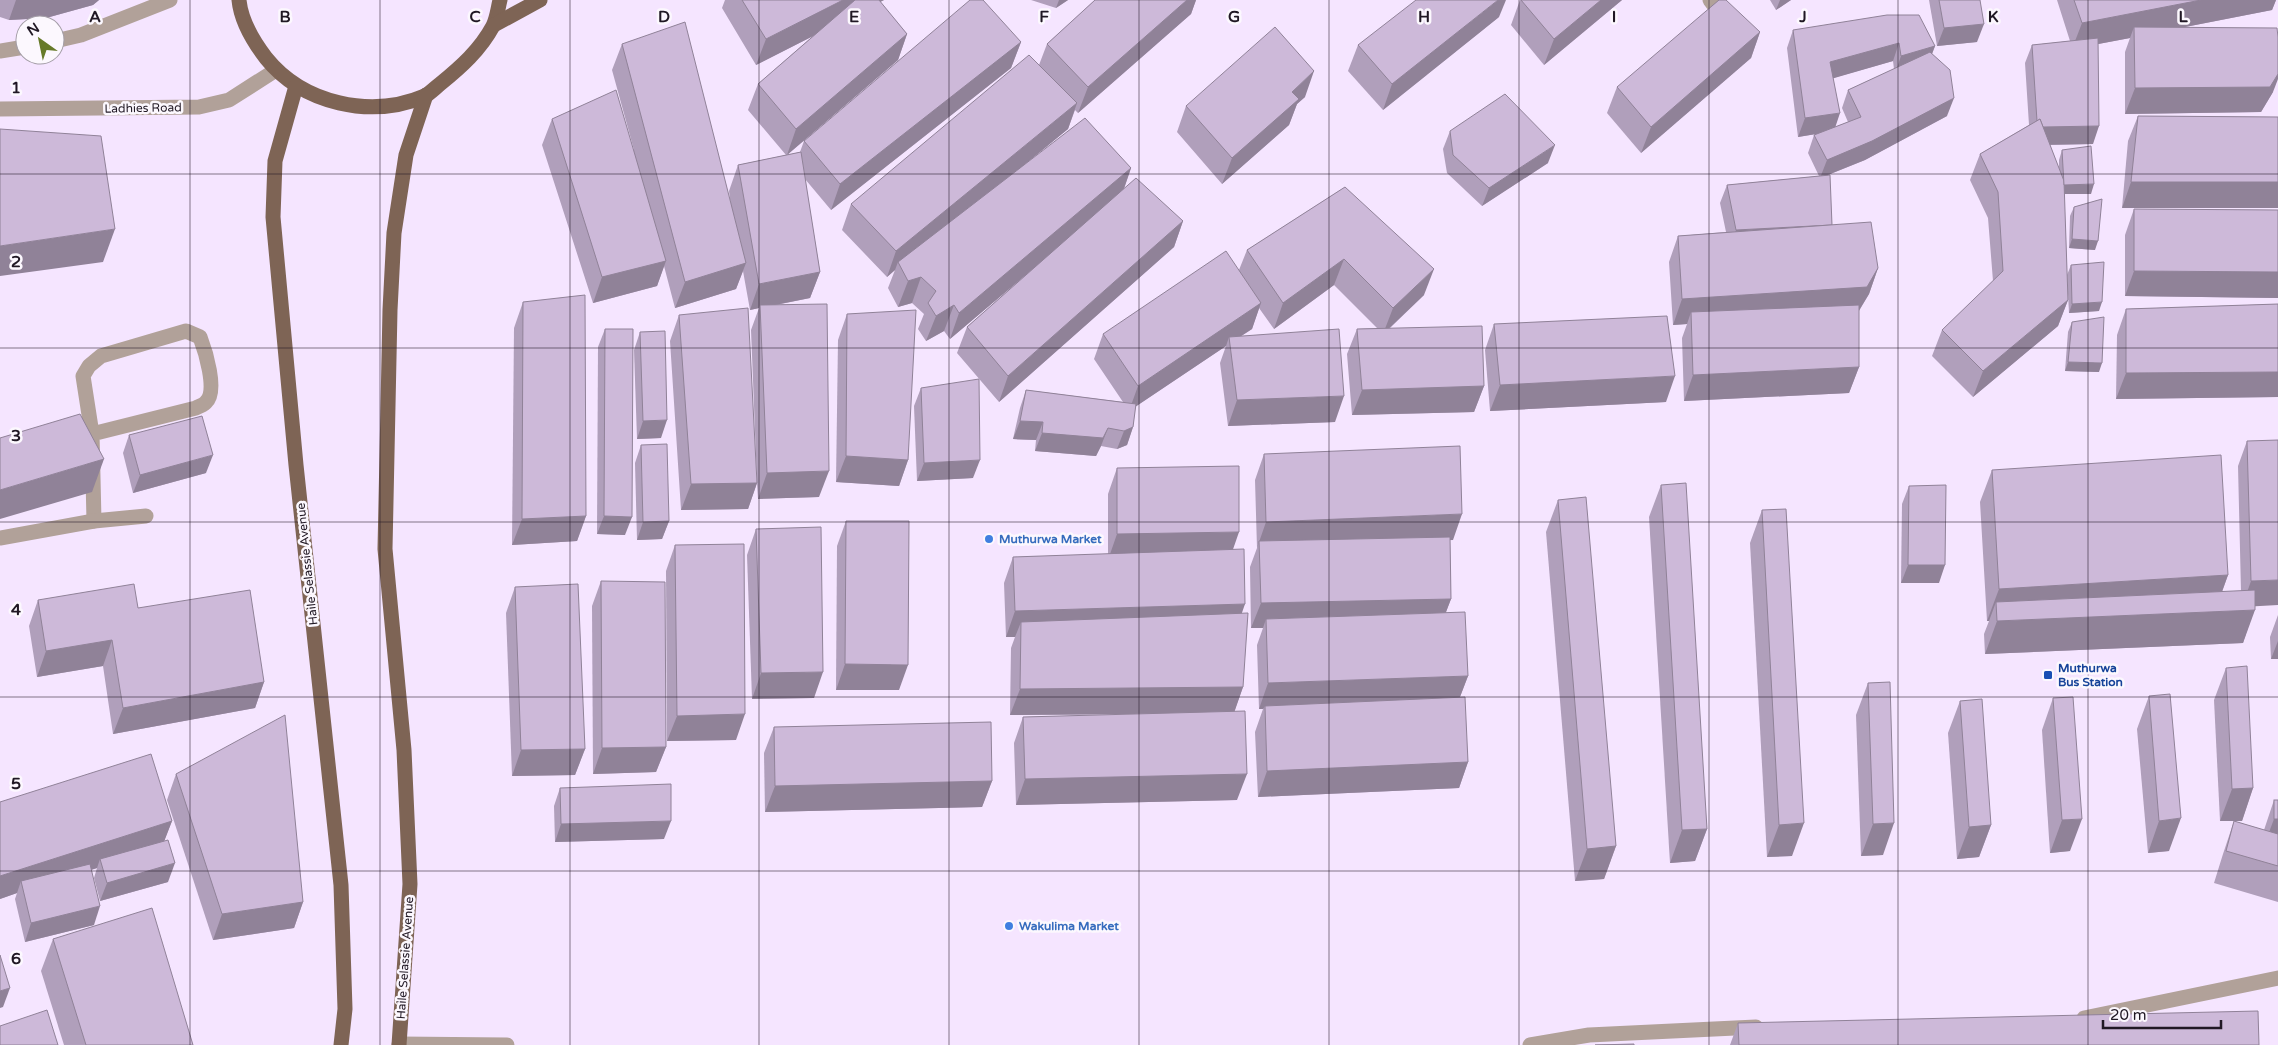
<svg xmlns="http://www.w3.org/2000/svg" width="2278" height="1045" font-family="'Varela Round',sans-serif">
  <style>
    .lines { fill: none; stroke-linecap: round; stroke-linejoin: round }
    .minor { stroke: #b1a199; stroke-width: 15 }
    .major { stroke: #7e6455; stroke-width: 15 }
    .wall { fill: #b09fbb; fill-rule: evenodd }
    .shaded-wall { fill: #908298 }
    .building { fill: #cdb9d9; stroke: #908298 }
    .grid { fill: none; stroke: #201824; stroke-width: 1; stroke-opacity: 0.55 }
    .shop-dot { fill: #3f7fe0; stroke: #fcf8fe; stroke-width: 2 }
    .transit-dot { fill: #1a4fb4; stroke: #fcf8fe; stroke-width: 2 }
    .labels { text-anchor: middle; stroke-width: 5; stroke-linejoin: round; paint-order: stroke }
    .street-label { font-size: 12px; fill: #201824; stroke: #fcf8fe }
    .shop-label { font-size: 12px; font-weight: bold; fill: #366cbe; stroke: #fcf8fe; text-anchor: start }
    .transit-label { font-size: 12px; font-weight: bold; fill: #164399; stroke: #fcf8fe; text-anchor: start }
    .grid-label { font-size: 16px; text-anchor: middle; font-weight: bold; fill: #201824; stroke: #fcf8fe; stroke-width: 5; stroke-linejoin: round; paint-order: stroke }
  </style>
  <rect width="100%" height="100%" fill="#f5e5ff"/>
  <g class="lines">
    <g class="minor">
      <polyline points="1710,0 1725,20"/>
      <polyline points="55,41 81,35 170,0"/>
      <polyline points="0,51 25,47"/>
      <polyline points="0,109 199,107 229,100 276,70"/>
      <path d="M92 434 196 408C199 406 204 405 206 402 218 391 205 350 200 337L186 331 101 356 89 366 83 376 92 434 94 521"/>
      <polyline points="0,538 94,521 146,516"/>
      <polyline points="2084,1018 2278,978"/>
      <polyline points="399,1044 507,1045"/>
      <polyline points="1530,1045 1589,1035 1756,1027"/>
    </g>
    <g class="major">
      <path d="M239 0C241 21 253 41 266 58 303 104 371 119 425 96 430 93 435 88 440 84 461 67 480 50 493 26 497 18 498 8 500 0"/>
      <polyline points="494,25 540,0"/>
      <polyline points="296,86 275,161 273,217 296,465 341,885 345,1009 341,1045"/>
      <polyline points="399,1045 410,884 404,750 385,549 390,310 394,233 406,155 426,95"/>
    </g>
  </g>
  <g class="wall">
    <polygon points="0,0 99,0 93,5 46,18 9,20 0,17"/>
    <polygon points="725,0 884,0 880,2 907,34 898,60 787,155 800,152 804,141 1021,42 1011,68 831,210 805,179 820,272 810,298 776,305 819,497 758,499 757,483 748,509 681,510 670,341 679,315 757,481 751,330 759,308 750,310 743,271 736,289 675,308 664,266 657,286 593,303 542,145 552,119 634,150 612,70 622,44 731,207 729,191 738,165 786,155 748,110 758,84 813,36 756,65 722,8"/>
    <polygon points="1031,0 1068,0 1056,8"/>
    <polygon points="1095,0 1196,0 1191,14 1078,113 1075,110 1068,129 1017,171 1131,168 1124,189 1183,221 1174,247 999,402 957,353 967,327 1038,264 950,339 944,331 926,341 918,329 924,314 912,303 898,307 888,288 895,270 887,277 842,230 851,204 1039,65 1047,44"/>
    <polygon points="1520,0 1622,0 1544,65 1511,25"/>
    <polygon points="1770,0 1791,0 1776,10"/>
    <polygon points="1929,0 1980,0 1977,42 1937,46"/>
    <polygon points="2057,0 2276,0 2272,10 2185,27 2273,92 2261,112 2125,114 2125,52 2130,38 2098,44 2093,144 2050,145 2059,169 2059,160 2062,150 2091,194 2064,194 2068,300 2058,326 1973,397 1932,356 1942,330 1993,281 1988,218 1970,180 1980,154 2029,125 2025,63 2032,45 2070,41"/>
    <polygon points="1499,17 1383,110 1348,71 1358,45"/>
    <path d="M1793 30 1935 46 1932 54 1947 116 1865 160 1828 175 1832 225 1878 268 1869 294 1859 311V367L1849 393 1684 401 1682 338 1687 324 1673 325 1669 262 1678 236 1726 232 1720 203 1727 185 1819 176 1808 153 1814 135 1816 134 1798 137 1787 48ZM1893 61 1894 69 1848 90 1842 108 1848 122 1835 127 1833 78Z"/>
    <polygon points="1760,32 1751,58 1641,153 1607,113 1617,87"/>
    <polygon points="1305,97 1297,104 1289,125 1222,184 1177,132 1186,106"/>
    <polygon points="2138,116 2278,117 2122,208 2128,141"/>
    <polygon points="1450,131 1548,163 1482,206 1447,173 1443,149"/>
    <polygon points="1345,187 1424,295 1390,328 1484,386 1474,412 1352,415 1347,354 1357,329 1377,328 1334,285 1274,329 1259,308 1252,329 1240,337 1335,422 1228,426 1220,363 1226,346 1135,407 1133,427 1127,445 1117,449 1101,446 1096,456 1035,451 1036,440 1013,439 1020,408 1026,390 1123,402 1094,359 1103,334 1239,270 1247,250"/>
    <polygon points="2074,207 2095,250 2069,248 2070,216"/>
    <polygon points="2134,209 2278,210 2278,298 2125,296 2125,235"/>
    <polygon points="2071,265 2099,311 2069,313 2067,275"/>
    <polygon points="523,302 586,516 577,541 512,545 514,328"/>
    <polygon points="2278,304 2278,397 2116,399 2117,335 2126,309"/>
    <polygon points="847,314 908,460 899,486 836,482 838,340"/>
    <polygon points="2072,322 2099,372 2065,371 2068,332"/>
    <polygon points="1494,324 1666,402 1490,411 1485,350"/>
    <polygon points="605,329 625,535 597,534 598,347"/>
    <polygon points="640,332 661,438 637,439 634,350"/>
    <polygon points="921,388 973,478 917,481 914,406"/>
    <polygon points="129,435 206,473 133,493 123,453"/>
    <polygon points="2247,441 2255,606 2243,643 1985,654 1984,634 1989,621 1987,621 1980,502 1992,470 2228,575 2222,592 2241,591 2238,466"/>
    <polygon points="641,445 669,521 662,539 637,540 635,463"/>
    <polygon points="1264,454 1453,540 1450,540 1451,599 1446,612 1468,676 1460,697 1468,762 1459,788 1258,797 1255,732 1263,709 1259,709 1257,645 1263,628 1251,628 1250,567 1257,548 1255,480"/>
    <polygon points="1117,468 1233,550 1242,613 1243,687 1234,712 1237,800 1016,805 1014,743 1023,717 1165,714 1010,715 1011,648 1015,637 1006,637 1004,583 1013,557 1108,554 1108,494"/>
    <polygon points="1661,485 1707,829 1695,861 1670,863 1649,517"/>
    <polygon points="1909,486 1939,583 1901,583 1902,504"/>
    <polygon points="1558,500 1616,846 1604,879 1575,881 1546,532"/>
    <polygon points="1762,510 1792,856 1767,857 1750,543"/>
    <polygon points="846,521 899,690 836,690 837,546"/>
    <polygon points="756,529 814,698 752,699 747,555"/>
    <polygon points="675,545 736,740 667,741 666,571"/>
    <polygon points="601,581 666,747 656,772 593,774 592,606"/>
    <polygon points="515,587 585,749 575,775 512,776 506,613"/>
    <polygon points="38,600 264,682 255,708 113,734 103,666 37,677 29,626"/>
    <polygon points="2278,615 2278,659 2271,659 2270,637"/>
    <polygon points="2226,668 2253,788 2242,821 2220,821 2214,700"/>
    <polygon points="1868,683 1883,855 1861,856 1856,715"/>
    <polygon points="2149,696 2169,851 2148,853 2137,729"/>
    <polygon points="2053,698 2070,851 2050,853 2042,730"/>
    <polygon points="1960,701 1991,825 1979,857 1957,859 1948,733"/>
    <polygon points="774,727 992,781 982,807 765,812 764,753"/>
    <polygon points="176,774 303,902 294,928 213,940 167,800"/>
    <polygon points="560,788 664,839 555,842 554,806"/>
    <polygon points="2274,800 2278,800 2278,902 2214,883 2223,854 2234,821 2264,830"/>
    <polygon points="0,802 172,821 164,841 168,882 100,901 94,878 97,868 91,870 94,925 25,942 15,899 17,893 0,899"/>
    <polygon points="53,939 193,1045 64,1045 41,971"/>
    <polygon points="1738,1023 2259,1045 1730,1045"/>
  </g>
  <g class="shaded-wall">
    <polygon points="16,0 99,0 93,5 46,18 9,20"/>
    <polygon points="843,0 884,0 756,65 766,39"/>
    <polygon points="1059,0 1068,0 1056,8"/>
    <polygon points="1187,0 1196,0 1191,14 1078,113 1088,87"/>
    <polygon points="1498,0 1506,0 1499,17 1383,110 1392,84"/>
    <polygon points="1601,0 1622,0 1544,65 1554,39"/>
    <polygon points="1780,0 1791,0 1776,10"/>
    <polygon points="2201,0 2276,0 2272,10 2134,37 2134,27 2130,38 2072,49 2082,23"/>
    <polygon points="1984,24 1977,42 1937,46 1944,28"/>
    <polygon points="1760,32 1751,58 1641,153 1651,127"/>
    <polygon points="907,34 898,60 787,155 796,129"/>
    <polygon points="1021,42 1011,68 831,210 840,184"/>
    <polygon points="1899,43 1893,61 1824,81 1830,62"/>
    <polygon points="1935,46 1928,64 1895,74 1901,56"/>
    <polygon points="1314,71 1305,97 1297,104 1289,125 1222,184 1232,158 1292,92"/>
    <polygon points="2278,74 2278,79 2273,92 2261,112 2125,114 2135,88"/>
    <polygon points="1954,98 1947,116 1865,160 1820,178 1827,160"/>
    <polygon points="1077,103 1068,129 900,266 898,262 895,270 887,277 896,251"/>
    <polygon points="1840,113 1834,131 1798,137 1805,118"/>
    <polygon points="2099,126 2093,144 2030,145 2037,127"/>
    <polygon points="1555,145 1548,163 1482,206 1489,188"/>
    <polygon points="1131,168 1122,194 950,339 959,313"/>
    <polygon points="2131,182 2278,182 2278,208 2122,208"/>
    <polygon points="2094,184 2091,194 2061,194 2064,185"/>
    <polygon points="1183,221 1174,247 999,402 1008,376"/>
    <polygon points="1832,225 1729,248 1736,230"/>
    <polygon points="115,229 103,262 0,276 0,246"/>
    <polygon points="2072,239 2098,241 2095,250 2069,248"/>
    <polygon points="1344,259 1334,285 1274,329 1283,303"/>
    <polygon points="666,261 657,286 593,303 602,277"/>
    <polygon points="746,263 736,289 675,308 685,282"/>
    <polygon points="1878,268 1869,294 1858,312 1691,312 1687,324 1673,325 1682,299"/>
    <polygon points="1434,269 1424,295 1383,334 1393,308"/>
    <polygon points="2134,271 2278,272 2278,298 2125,296"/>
    <polygon points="820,272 810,298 760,308 760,305 759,308 750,310 759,284"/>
    <polygon points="921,277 912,303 898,307 908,281"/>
    <polygon points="2068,300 2058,326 1973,397 1983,371"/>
    <polygon points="2102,302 2099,311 2069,313 2072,304"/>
    <polygon points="1261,303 1252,329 1230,343 1229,337 1226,346 1129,411 1138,386"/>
    <polygon points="954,305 944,331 926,341 936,316"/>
    <polygon points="2068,362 2102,363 2099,372 2065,371"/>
    <polygon points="1859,367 1849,393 1684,401 1693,375"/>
    <polygon points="2278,372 2278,397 2116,399 2126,373"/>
    <polygon points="1675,376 1666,402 1490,411 1500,385"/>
    <polygon points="1484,386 1474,412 1352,415 1362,390"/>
    <polygon points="1344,396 1335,422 1228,426 1237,400"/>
    <polygon points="667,420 661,438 637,439 643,421"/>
    <polygon points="1020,421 1043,422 1036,440 1013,439"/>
    <polygon points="1133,427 1127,445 1117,449 1124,431"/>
    <polygon points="1108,428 1101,446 1096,456 1035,451 1042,433"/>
    <polygon points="213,455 206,473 133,493 140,475"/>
    <polygon points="846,456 908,460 899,486 836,482"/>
    <polygon points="104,459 92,492 0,519 0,490"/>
    <polygon points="980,460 973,478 917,481 924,463"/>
    <polygon points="829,471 819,497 758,499 767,473"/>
    <polygon points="757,483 748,509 681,510 691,484"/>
    <polygon points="1462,514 1453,540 1259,547 1259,541 1257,548 1266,522"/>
    <polygon points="586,516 577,541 512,545 522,519"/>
    <polygon points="604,516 632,517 625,535 597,534"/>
    <polygon points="669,521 662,539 637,540 643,522"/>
    <polygon points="1239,532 1230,558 1108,560 1117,534"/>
    <polygon points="1908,565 1945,565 1939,583 1901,583"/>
    <polygon points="2228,575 2216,608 1996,602 1989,621 1987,621 1999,589"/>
    <polygon points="2278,580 2278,605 2242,607 2251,581"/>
    <polygon points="1451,599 1441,625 1266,619 1263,628 1251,628 1261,603"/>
    <polygon points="1245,604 1236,630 1021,622 1015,637 1006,637 1015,611"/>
    <polygon points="2255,610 2243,643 1985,654 1997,621"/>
    <polygon points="112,640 103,666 37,677 46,651"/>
    <polygon points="2278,641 2278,659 2271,659"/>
    <polygon points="845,664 908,665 899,690 836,690"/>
    <polygon points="823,672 814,698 752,699 761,673"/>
    <polygon points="1468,676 1458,702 1265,706 1263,709 1259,709 1268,683"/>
    <polygon points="264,682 255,708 113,734 123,708"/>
    <polygon points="1243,687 1234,713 1010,715 1020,689"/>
    <polygon points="745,714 736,740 667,741 677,716"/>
    <polygon points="666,747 656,772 593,774 602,748"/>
    <polygon points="585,749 575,775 512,776 521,750"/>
    <polygon points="1468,762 1459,788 1258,797 1267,771"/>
    <polygon points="1247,774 1237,800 1016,805 1025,779"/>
    <polygon points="992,781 982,807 765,812 775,786"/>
    <polygon points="2253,788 2242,821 2220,821 2232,789"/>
    <polygon points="2181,818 2169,851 2148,853 2159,821"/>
    <polygon points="2082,819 2070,851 2050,853 2062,820"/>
    <polygon points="2274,819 2278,819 2278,851 2262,851"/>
    <polygon points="172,821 162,847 100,859 97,868 24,891 21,881 17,893 0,899 0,876"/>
    <polygon points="671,821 664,839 555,842 561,824"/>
    <polygon points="1804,823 1792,856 1767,857 1779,825"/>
    <polygon points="1894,823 1883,855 1861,856 1873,824"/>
    <polygon points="1991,825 1979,857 1957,859 1969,827"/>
    <polygon points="1707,829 1695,861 1670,863 1682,830"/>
    <polygon points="1616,846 1604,879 1575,881 1587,849"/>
    <polygon points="175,863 168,882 100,901 107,883"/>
    <polygon points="303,902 294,928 213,940 222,914"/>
    <polygon points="100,906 94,925 25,942 31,923"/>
    <polygon points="10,988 3,1007 0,1008 0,991"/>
  </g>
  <g class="building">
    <polygon points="742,0 843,0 766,39"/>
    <polygon points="855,0 879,0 907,34 796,129 758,84"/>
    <polygon points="970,0 983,0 1021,42 840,184 804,141"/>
    <polygon points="1095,0 1187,0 1088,87 1047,44"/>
    <polygon points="1416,0 1498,0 1392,84 1358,45"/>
    <polygon points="1521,0 1601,0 1554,39"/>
    <polygon points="1719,0 1726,0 1760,32 1651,127 1617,87"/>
    <polygon points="1939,0 1980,0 1984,24 1944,28"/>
    <polygon points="2074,0 2201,0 2082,23"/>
    <polygon points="1887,15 1919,15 1935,46 1901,56 1899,43 1830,62 1840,113 1805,118 1793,30"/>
    <polygon points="685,22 746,263 685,282 622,44"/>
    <polygon points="1275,27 1314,71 1292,92 1299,99 1232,158 1186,106"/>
    <polygon points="2134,27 2277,28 2278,37 2278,74 2270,87 2135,88"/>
    <polygon points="2098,38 2099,126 2043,127 2040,119 2037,121 2032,45"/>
    <polygon points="1930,52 1950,70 1954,98 1872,141 1827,160 1814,135 1861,117 1848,90"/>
    <polygon points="1029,55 1077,103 896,251 851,204"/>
    <polygon points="616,90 666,261 602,277 552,119"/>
    <polygon points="1505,94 1555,145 1489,188 1453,155 1450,131"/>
    <polygon points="2138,116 2278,117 2278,182 2131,182"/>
    <polygon points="1085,118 1131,168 959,313 954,305 936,316 928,303 936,291 921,277 908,281 898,262"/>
    <polygon points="2040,119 2064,181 2068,300 1983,371 1942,330 2003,271 1998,192 1980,154"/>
    <polygon points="0,129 101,136 115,229 0,246"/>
    <polygon points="2091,146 2094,184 2064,185 2062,150"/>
    <polygon points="801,152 820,272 759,284 738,165"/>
    <polygon points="1830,175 1832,225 1736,230 1727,185"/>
    <polygon points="1136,178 1183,221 1008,376 967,327"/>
    <polygon points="1345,187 1434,269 1393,308 1344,259 1283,303 1247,250"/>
    <polygon points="2102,199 2098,241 2072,239 2074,207"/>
    <polygon points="2134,209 2278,210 2278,272 2134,271"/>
    <polygon points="1871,222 1878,268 1867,287 1682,299 1678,236"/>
    <polygon points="1226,251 1261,303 1138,386 1103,334"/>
    <polygon points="2104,262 2102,302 2072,304 2071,265"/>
    <polygon points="585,295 586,516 522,519 523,302"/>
    <polygon points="827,304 829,471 767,473 760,305"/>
    <polygon points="2278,304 2278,372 2126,373 2126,309"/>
    <polygon points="1859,305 1859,367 1693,375 1691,312"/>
    <polygon points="748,308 757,483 691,484 679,315"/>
    <polygon points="916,310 908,460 846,456 847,314"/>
    <polygon points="1667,316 1675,376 1500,385 1494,324"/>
    <polygon points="2104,317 2102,363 2068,362 2072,322"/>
    <polygon points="1482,326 1484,386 1362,390 1357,329"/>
    <polygon points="605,329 633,329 632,517 604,516"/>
    <polygon points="1339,329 1344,396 1237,400 1229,337"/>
    <polygon points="665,331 667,420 643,421 640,332"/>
    <polygon points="979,379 980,460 924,463 921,388"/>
    <polygon points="1026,390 1136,404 1133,427 1124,431 1108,428 1103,438 1042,433 1043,422 1020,421"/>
    <polygon points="80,414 104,459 0,490 0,438"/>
    <polygon points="202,416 213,455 140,475 129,435"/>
    <polygon points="2278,440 2278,580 2251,581 2247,441"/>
    <polygon points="667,444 669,521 643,522 641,445"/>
    <polygon points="1460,446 1462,514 1266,522 1264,454"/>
    <polygon points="2221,455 2228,575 1999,589 1992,470"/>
    <polygon points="1239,466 1239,532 1117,534 1117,468"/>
    <polygon points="1686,483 1707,829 1682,830 1661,485"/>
    <polygon points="1946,485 1945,565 1908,565 1909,486"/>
    <polygon points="1586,497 1616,846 1587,849 1558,500"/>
    <polygon points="1786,509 1804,823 1779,825 1762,510"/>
    <polygon points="846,521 909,521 908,665 845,664"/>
    <polygon points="821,527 823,672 761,673 756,529"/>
    <polygon points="1450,537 1451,599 1261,603 1259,541"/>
    <polygon points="744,544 745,714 677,716 675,545"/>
    <polygon points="1244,549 1245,604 1015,611 1013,557"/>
    <polygon points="601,581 665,582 666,747 602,748"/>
    <polygon points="134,584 138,608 250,590 264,682 123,708 112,640 46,651 38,600"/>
    <polygon points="578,584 585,749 521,750 515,587"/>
    <polygon points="2255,590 2255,610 1997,621 1996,602"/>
    <polygon points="1465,612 1468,676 1268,683 1266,619"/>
    <polygon points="1248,613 1243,687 1020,689 1021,622"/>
    <polygon points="2247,666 2253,788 2232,789 2226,668"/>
    <polygon points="1890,682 1894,823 1873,824 1868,683"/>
    <polygon points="2170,694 2181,818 2159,821 2149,696"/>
    <polygon points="1465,697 1468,762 1267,771 1265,706"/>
    <polygon points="2073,697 2082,819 2062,820 2053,698"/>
    <polygon points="1982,699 1991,825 1969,827 1960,701"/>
    <polygon points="1245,711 1247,774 1025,779 1023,717"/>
    <polygon points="285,715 303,902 222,914 176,774"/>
    <polygon points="991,722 992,781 775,786 774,727"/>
    <polygon points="151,754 172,821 0,876 0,802"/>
    <polygon points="671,784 671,821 561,824 560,788"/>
    <rect x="2274" y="800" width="4" height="19"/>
    <polygon points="2234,821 2278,834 2278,866 2226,851"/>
    <polygon points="168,840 175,863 107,883 100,859"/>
    <polygon points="90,864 100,906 31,923 21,881"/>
    <polygon points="152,908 193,1045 86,1045 53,939"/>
    <polygon points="0,955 10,988 0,991"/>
    <polygon points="47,1010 58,1045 0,1045 0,1026"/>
    <polygon points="2258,1011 2259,1045 1739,1045 1738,1023"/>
    <polygon points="1634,1044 1634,1045 1595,1045"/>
  </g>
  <path class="grid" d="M190 0V1045M380 0V1045M570 0V1045M759 0V1045M949 0V1045M1139 0V1045M1329 0V1045M1519 0V1045M1709 0V1045M1898 0V1045M2088 0V1045M0 174H2278M0 348H2278M0 522H2278M0 697H2278M0 871H2278"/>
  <g class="shop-dot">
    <circle cx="989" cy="539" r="5"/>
    <circle cx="1009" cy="926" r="5"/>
  </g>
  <rect class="transit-dot" x="2043" y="670" width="10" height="10" rx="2.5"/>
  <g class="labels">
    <g class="street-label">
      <text transform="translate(143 108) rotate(-1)" y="4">Ladhies Road</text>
      <text transform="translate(307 564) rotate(-96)" y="4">Haile Selassie Avenue</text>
      <text transform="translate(405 958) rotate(-86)" y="4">Haile Selassie Avenue</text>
    </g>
    <g class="shop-label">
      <text x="999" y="543">Muthurwa Market</text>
      <text x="1019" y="930">Wakulima Market</text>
    </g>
    <g class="transit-label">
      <text x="2058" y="672">Muthurwa<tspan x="2058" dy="14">Bus Station</tspan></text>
    </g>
  </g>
  <g class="grid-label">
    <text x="95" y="22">A</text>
    <text x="285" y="22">B</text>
    <text x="475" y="22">C</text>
    <text x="664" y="22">D</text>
    <text x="854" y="22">E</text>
    <text x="1044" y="22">F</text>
    <text x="1234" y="22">G</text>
    <text x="1424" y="22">H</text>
    <text x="1614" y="22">I</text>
    <text x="1803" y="22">J</text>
    <text x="1993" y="22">K</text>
    <text x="2183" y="22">L</text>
    <text x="16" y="93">1</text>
    <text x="16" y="267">2</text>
    <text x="16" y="441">3</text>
    <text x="16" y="615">4</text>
    <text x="16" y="789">5</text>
    <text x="16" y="964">6</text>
  </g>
  <g transform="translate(40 40) rotate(327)"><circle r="24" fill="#fcf8fe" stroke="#a49ea7"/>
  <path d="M0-4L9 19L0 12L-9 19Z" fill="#667a29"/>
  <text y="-8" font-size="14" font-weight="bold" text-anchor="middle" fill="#201824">N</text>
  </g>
  <path d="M2103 1020v8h118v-8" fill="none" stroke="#201824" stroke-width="2.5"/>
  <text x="2110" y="1020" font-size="15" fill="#201824" stroke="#fcf8fe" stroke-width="4" paint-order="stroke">20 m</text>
</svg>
